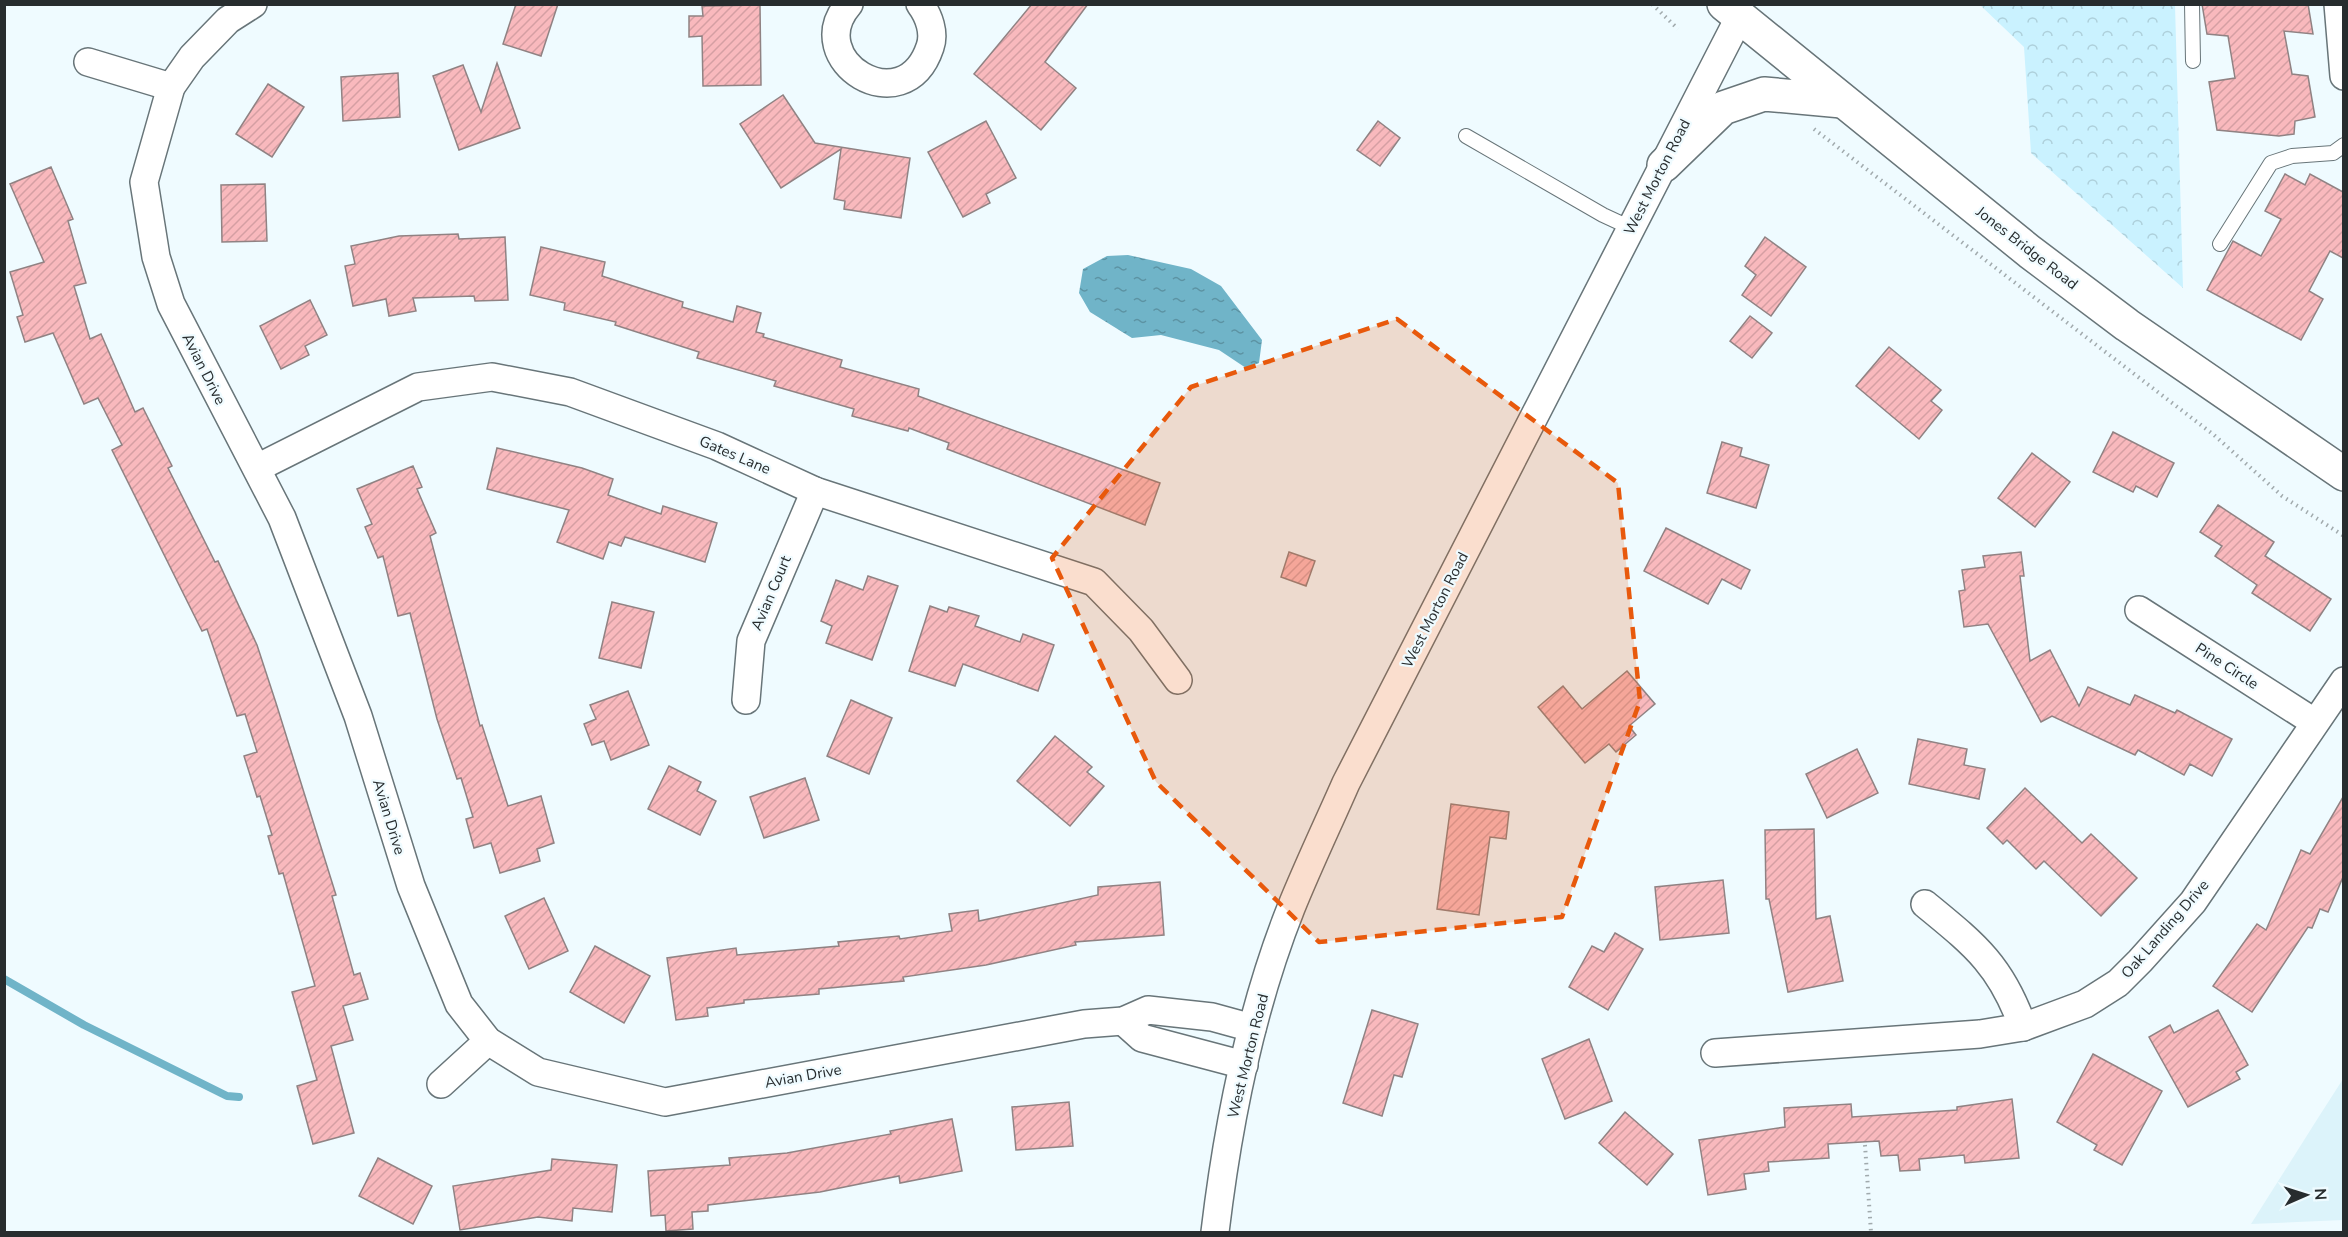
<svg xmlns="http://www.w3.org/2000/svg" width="2348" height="1237" font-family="'Nunito Sans',sans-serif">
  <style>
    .built { fill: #dcf3fa }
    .forest { fill: url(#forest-crowns) }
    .water { fill: url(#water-ripples) }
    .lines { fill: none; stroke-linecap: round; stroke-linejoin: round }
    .stream { stroke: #70b4c8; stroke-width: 8 }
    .building { fill: url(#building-hatch); stroke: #908283; stroke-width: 1.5 }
    .lane-casing { stroke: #687579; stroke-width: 16 }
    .street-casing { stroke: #687579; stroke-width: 30 }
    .secondary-casing { stroke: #687579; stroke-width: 36 }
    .path { stroke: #a1aaad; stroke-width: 4; stroke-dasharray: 1.5 4.5; stroke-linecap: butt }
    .lane { stroke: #fff; stroke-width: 14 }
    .street { stroke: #fff; stroke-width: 27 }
    .secondary { stroke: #fff; stroke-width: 33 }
    .marked { fill: #e8590c; fill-opacity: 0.2; stroke: #e8590c; stroke-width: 4.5; stroke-dasharray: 12 8; stroke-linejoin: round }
    .labels { text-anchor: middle; stroke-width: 4.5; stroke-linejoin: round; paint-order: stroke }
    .street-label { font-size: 15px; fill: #272c2e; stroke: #effbff }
  </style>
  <defs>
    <pattern id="forest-crowns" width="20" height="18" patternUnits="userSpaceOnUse" patternTransform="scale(1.5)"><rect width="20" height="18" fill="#caf2ff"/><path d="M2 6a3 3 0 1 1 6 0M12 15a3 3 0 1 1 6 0" fill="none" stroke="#aed0db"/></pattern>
    <pattern id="water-ripples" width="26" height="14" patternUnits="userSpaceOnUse" patternTransform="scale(1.5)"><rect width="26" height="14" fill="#70b4c8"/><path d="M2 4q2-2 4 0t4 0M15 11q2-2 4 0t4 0" fill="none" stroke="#5c93a3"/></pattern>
    <pattern id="building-hatch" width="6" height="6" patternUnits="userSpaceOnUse" patternTransform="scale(1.5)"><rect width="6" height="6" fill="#f9b9bd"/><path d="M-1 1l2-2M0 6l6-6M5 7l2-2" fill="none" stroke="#d59fa3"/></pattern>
  </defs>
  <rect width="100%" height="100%" fill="#effbff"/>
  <polygon class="built" points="2343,1079 2343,1220 2251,1224 2318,1118"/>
  <polygon class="forest" points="1980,5 2175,5 2183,288 2031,153 2024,47"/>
  <polygon class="water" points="1128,255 1191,269 1221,286 1262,340 1259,363 1246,368 1219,350 1161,335 1132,338 1090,312 1079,293 1083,269 1107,256"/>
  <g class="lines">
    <polyline class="stream" points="4,979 84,1025 227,1096 239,1097"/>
  </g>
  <g class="building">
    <polygon points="516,4 558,4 541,56 503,44"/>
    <polygon points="1032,4 1088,4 1045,62 1076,88 1041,130 974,74"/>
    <polygon points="2202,4 2308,4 2313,34 2284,31 2292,74 2308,76 2315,117 2295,121 2294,134 2279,136 2217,130 2209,82 2235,78 2228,36 2207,34"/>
    <polygon points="760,5 761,85 703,86 702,36 689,37 689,16 703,16 702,6"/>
    <polygon points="497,63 520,128 459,150 433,76 463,65 481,112"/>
    <polygon points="398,73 400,117 343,121 341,77"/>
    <polygon points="268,84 304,107 272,157 236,134"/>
    <polygon points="783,95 815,143 910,158 901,218 844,209 845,201 834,199 841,149 781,188 740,124"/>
    <polygon points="986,121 1016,178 986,194 990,203 963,217 928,152"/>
    <polygon points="1378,121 1400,138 1380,166 1357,150"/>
    <polygon points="51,167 73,219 68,221 86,283 74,286 90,339 101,334 135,412 143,408 172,466 168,468 215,562 218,561 257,645 276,703 336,895 332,896 354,975 360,973 368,999 343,1006 353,1040 331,1046 354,1133 313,1144 297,1086 317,1080 292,992 315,986 283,873 279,874 268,836 272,835 260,796 257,797 244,756 257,752 245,714 237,716 207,629 202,631 112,450 122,445 98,398 84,404 53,333 25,342 17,317 23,315 10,272 44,262 10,184"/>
    <polygon points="2285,174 2305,185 2310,174 2343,192 2343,258 2330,251 2309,291 2323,299 2301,340 2207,290 2233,241 2261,256 2281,219 2265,211"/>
    <polygon points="265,184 267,241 222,242 221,185"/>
    <polygon points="458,234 459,239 505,237 508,300 475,301 474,296 413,298 416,311 389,316 386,299 353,306 345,266 355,264 351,246 399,236"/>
    <polygon points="1765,237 1806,267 1771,316 1742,295 1756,275 1745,266"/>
    <polygon points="541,247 605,262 602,276 683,302 682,307 733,322 737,306 761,313 756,332 764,334 763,337 842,360 840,367 919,389 918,396 1160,483 1145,525 947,449 949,443 909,428 908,431 852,416 854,409 774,386 776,381 697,358 699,352 615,325 616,322 564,310 565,303 530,295"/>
    <polygon points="310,300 327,335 305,346 309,355 281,369 260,326"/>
    <polygon points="1750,316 1772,333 1752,358 1730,341"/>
    <polygon points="1889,347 1941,390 1931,401 1942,410 1919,439 1856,386"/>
    <polygon points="2113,432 2174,463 2157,497 2136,486 2133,492 2093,472"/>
    <polygon points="1722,442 1742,448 1740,456 1769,465 1756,508 1707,493"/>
    <polygon points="497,448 582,468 613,479 608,495 661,514 663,506 717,523 705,562 625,537 621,546 609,542 603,559 557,542 569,510 487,489"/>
    <polygon points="2032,453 2070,482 2035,527 1998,498"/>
    <polygon points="413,466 422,487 417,489 436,533 430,536 480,726 482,725 508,806 541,796 554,843 537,849 540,861 500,873 491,843 474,848 466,819 473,817 461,778 457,779 437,719 410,613 398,616 383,556 378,558 365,527 372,524 357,489"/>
    <polygon points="2218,505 2274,542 2265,556 2331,599 2310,631 2252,593 2257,585 2215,556 2222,546 2200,532"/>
    <polygon points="1666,528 1750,570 1741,589 1722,579 1708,604 1644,571"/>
    <polygon points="1289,552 1315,561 1306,586 1281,577"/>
    <polygon points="2021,552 2024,576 2020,576 2030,661 2050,650 2079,706 2088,687 2130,705 2135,695 2175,713 2177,710 2232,739 2212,776 2190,764 2184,775 2138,750 2135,755 2052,716 2041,722 1988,624 1964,627 1959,591 1965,590 1962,570 1985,567 1983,556"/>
    <polygon points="868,576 898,586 872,660 826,643 832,626 821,621 836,580 863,590"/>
    <polygon points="612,602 654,612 641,668 599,658"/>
    <polygon points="930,606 947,612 949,607 979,616 975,626 1020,642 1023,634 1054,645 1038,691 963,664 955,686 909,671"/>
    <polygon points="1627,671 1655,704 1629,726 1636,735 1616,752 1609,744 1585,763 1538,707 1563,686 1582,709"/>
    <polygon points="628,691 649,745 611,760 604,741 592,745 584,724 596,719 590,705"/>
    <polygon points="851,700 892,718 869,774 827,756"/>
    <polygon points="1055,736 1092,767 1087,772 1104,786 1070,826 1017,781"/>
    <polygon points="1918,739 1967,749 1964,765 1985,769 1979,799 1909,784"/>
    <polygon points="1857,749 1878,793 1827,818 1806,774"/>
    <polygon points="669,766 701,782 697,791 716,801 700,835 648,809"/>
    <polygon points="805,778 819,820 764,838 750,797"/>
    <polygon points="2025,788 2082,843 2091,834 2137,878 2101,916 2044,861 2036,869 2007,840 2003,844 1987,828"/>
    <polygon points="2343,797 2343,877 2328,912 2320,909 2312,928 2308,927 2252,1012 2213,986 2257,924 2266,930 2301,850 2310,854"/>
    <polygon points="1451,804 1509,812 1506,839 1490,837 1479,915 1437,909"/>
    <polygon points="1814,829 1816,919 1830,916 1843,981 1788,992 1769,899 1766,899 1765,830"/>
    <polygon points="1723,880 1729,933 1660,940 1655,887"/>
    <polygon points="1160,882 1164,935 1075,942 1076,945 986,965 903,977 904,981 819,989 819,994 744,1000 744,1003 707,1008 708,1016 676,1020 667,958 736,948 737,955 839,946 838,942 899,936 900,939 952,931 949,914 978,910 979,921 1098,895 1098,887"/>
    <polygon points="544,898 568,951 529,969 505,916"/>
    <polygon points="1615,933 1643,949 1608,1010 1569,987 1592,946 1604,952"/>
    <polygon points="595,946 650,976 624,1023 570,992"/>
    <polygon points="1372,1010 1418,1024 1402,1077 1394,1075 1382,1116 1343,1103"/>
    <polygon points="2218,1010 2248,1065 2236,1072 2240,1079 2188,1107 2149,1037 2170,1025 2174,1033"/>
    <polygon points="1589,1039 1612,1101 1565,1119 1542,1059"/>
    <polygon points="2093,1054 2162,1091 2122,1165 2094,1150 2097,1145 2057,1122"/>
    <polygon points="2012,1099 2019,1158 1965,1163 1964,1155 1919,1159 1920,1170 1900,1171 1898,1155 1881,1156 1879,1141 1828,1144 1829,1158 1768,1162 1769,1171 1744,1174 1746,1189 1708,1195 1699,1140 1785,1127 1784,1108 1851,1104 1852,1117 1957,1110 1957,1107"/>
    <polygon points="1069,1102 1073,1146 1016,1150 1012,1107"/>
    <polygon points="1625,1112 1673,1154 1647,1185 1599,1143"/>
    <polygon points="952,1119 962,1171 900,1183 899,1176 820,1192 708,1205 708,1211 692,1212 693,1229 666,1231 665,1215 651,1216 648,1171 730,1165 729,1158 787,1153 891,1134 890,1131"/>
    <polygon points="378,1158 432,1186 413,1224 359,1196"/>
    <polygon points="552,1159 617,1165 612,1212 573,1208 572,1221 538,1217 460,1230 453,1186 551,1170"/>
  </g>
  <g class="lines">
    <defs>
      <g id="lane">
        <polyline points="2192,4 2193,61"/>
        <polyline points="1466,136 1603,215 1631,228"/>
        <polyline points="2220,244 2271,163 2292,156 2333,153 2344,145"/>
      </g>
      <g id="street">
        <polyline points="253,4 228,20 192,57 171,87 144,182 156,257 171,304 282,518 358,716 411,886 459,1004 488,1041 538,1072 665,1102 1084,1024 1123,1021 1148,1010 1212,1017 1252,1028"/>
        <path d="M849 4C800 60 904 125 930 47 935 33 929 16 920 4"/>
        <polyline points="2338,4 2344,76"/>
        <polyline points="88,62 171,87"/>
        <polyline points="257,468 418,387 492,377 570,392 717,446 815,491 1094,582 1141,630 1178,680"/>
        <polyline points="2139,610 2314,722"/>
        <polyline points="746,700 751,641 815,491"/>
        <path d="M1925 904C1975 945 2001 965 2023 1027"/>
        <polyline points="1123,1021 1142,1038 1244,1065"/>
        <polyline points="1715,1053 1980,1034 2023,1027 2085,1004 2118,983 2140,961 2193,902 2344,681"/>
        <polyline points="441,1084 488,1041"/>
        <path d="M1215 1232C1228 1123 1250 1011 1291 908 1308 866 1328 824 1346 783L1739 18"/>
      </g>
      <g id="secondary">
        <polyline points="1724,4 2030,252 2127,325 2344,474"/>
        <polyline points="1664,165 1723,108 1764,94 1842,101"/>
      </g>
    </defs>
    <use href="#lane" class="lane-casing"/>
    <use href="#street" class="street-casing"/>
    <use href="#secondary" class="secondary-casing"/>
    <g class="path">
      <polyline points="1652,4 1678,29"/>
      <polyline points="1814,129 2214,435 2282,496 2344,536"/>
      <polyline points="1865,1145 1871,1232"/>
    </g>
    <use href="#lane" class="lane"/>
    <use href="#street" class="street"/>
    <use href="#secondary" class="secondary"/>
  </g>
  <path class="marked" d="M1397 319 1618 483 1640 701 1562 917 1319 942 1156 782 1052 558 1191 387Z"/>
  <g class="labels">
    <g class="street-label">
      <text transform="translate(1657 177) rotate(-63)" y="5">West Morton Road</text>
      <text transform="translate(2027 248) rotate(38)" y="5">Jones Bridge Road</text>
      <text transform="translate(204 369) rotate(63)" y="5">Avian Drive</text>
      <text transform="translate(735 455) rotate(23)" y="5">Gates Lane</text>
      <text transform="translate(771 593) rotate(-67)" y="5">Avian Court</text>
      <text transform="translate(1435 610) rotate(-63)" y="5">West Morton Road</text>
      <text transform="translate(2227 666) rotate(33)" y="5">Pine Circle</text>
      <text transform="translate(389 817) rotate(73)" y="5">Avian Drive</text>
      <text transform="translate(2165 929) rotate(-49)" y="5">Oak Landing Drive</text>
      <text transform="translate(1248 1056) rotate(-76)" y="5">West Morton Road</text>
      <text transform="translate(803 1076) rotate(-10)" y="5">Avian Drive</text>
    </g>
  </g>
  <rect width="2348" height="1237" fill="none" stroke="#272c2e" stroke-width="12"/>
  <g transform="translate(2306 1195) rotate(87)" stroke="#effbff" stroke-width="4.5" paint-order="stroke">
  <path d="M0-4.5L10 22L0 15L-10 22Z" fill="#272c2e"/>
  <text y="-9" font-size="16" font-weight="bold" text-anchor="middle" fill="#272c2e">N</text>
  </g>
</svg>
